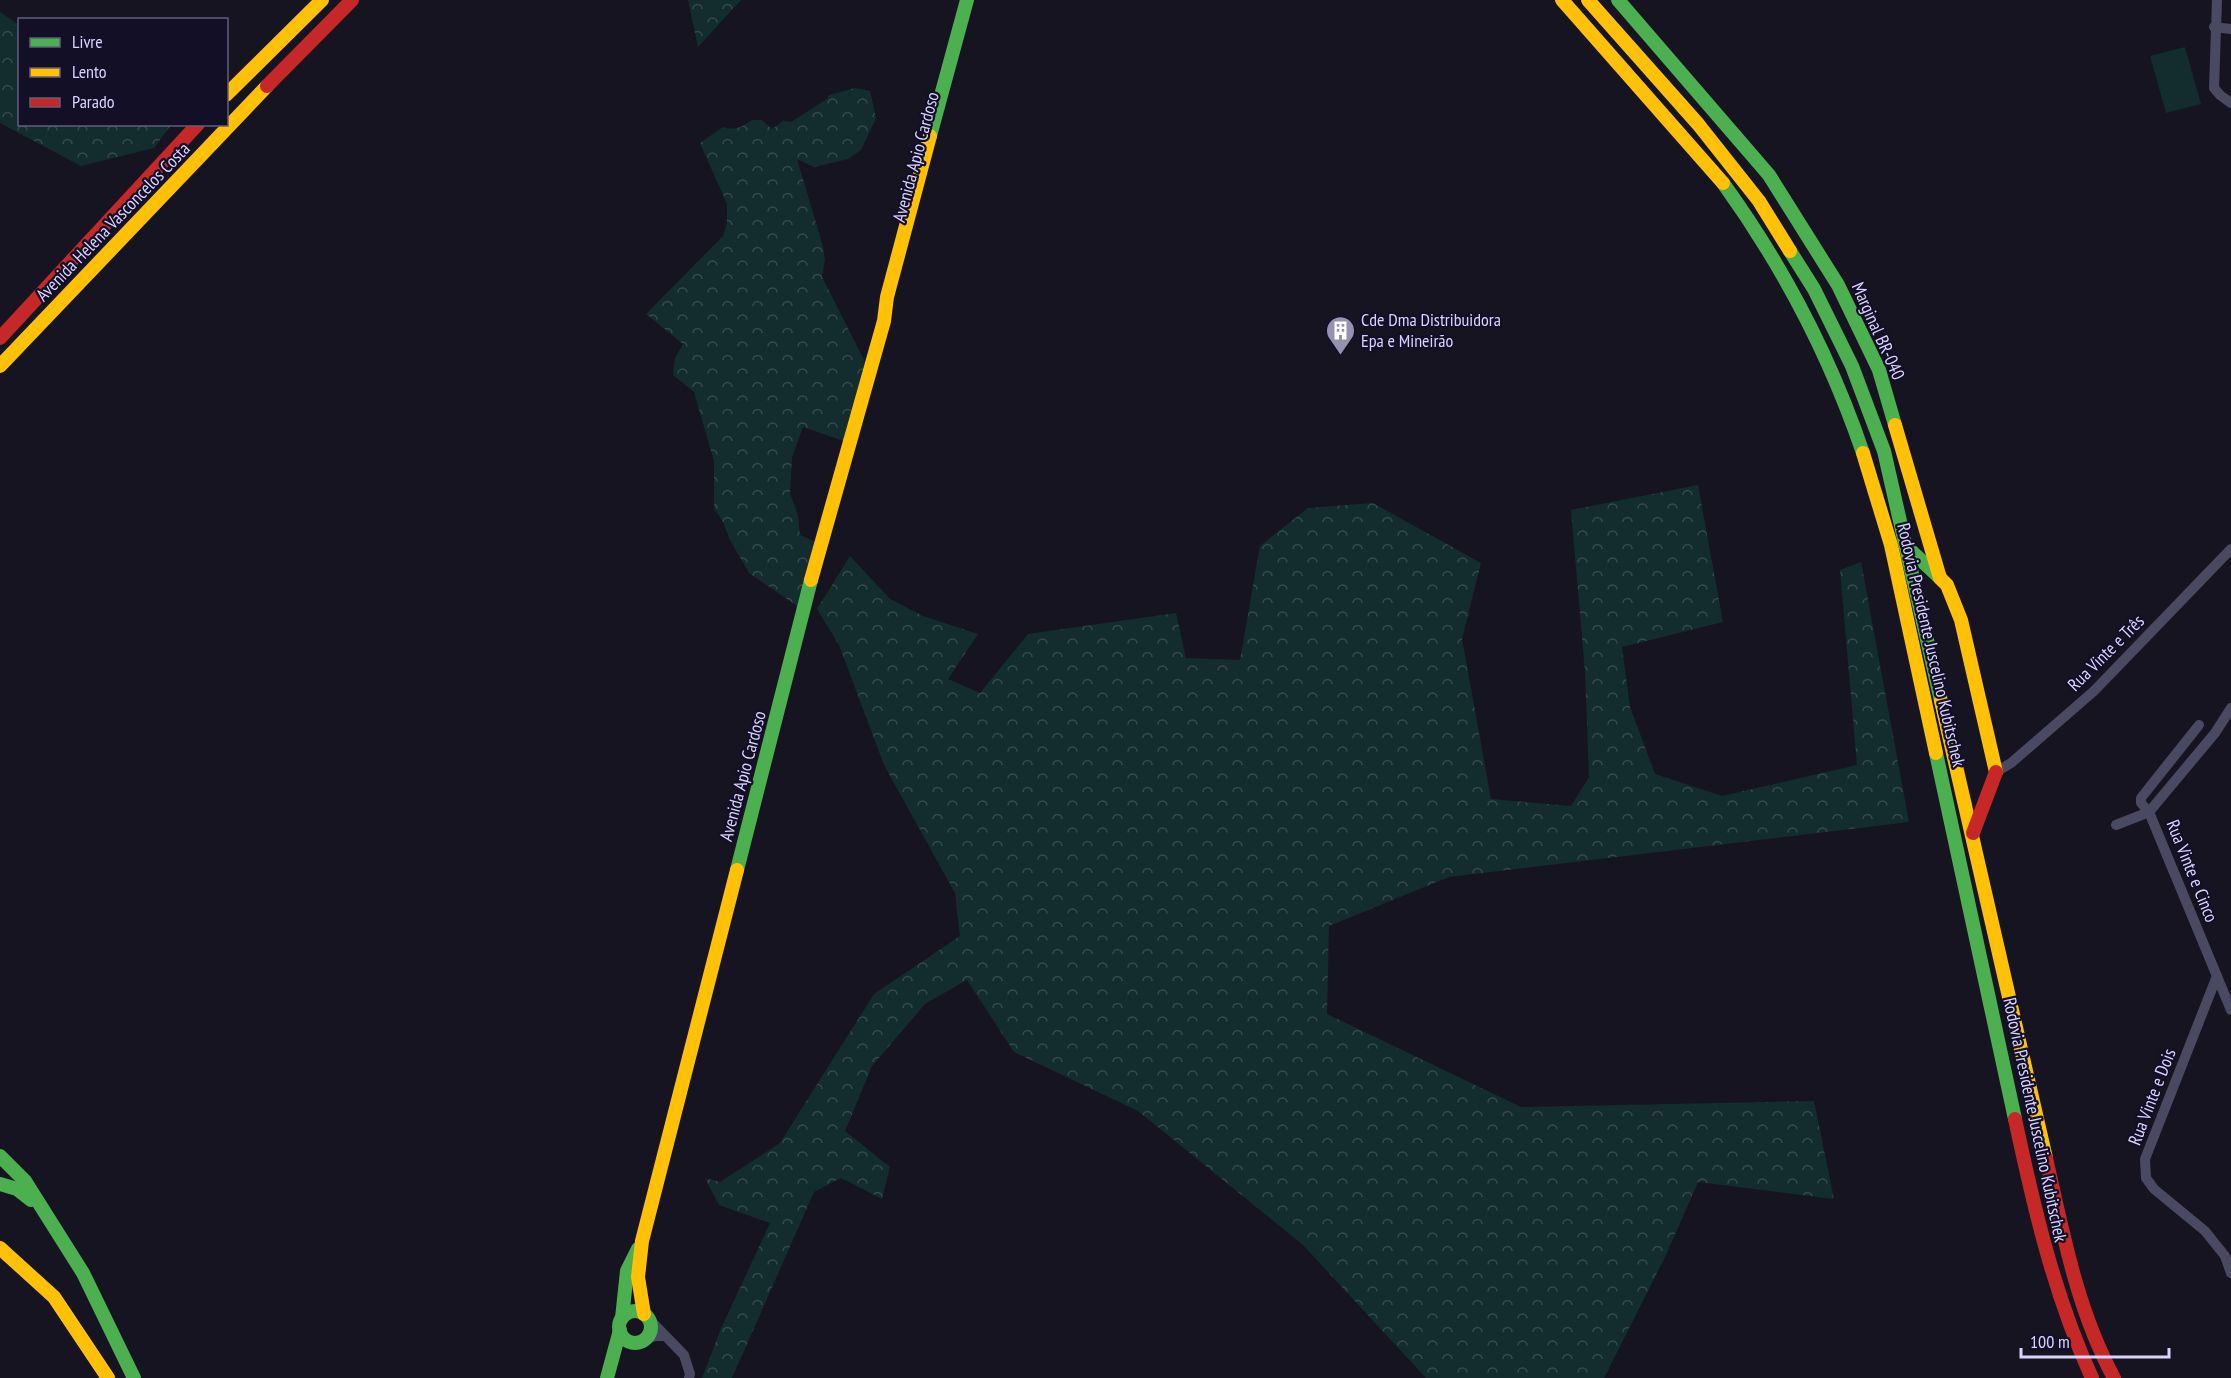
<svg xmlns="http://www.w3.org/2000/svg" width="2231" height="1378" font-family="'PT Sans Narrow',sans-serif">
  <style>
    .forest { fill: url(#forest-crowns) }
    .park { fill: #132c2d }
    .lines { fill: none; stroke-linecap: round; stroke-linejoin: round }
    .street { stroke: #4a4962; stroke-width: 10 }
    .fast { stroke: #4caf50; stroke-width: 14 }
    .slow { stroke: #ffc107; stroke-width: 14 }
    .jam { stroke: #c62828; stroke-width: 14 }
    .labels { text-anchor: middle; stroke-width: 4.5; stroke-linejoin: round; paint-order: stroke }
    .street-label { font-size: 18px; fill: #d9d4ff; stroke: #130f26 }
    .poi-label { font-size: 18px; fill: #d9d4ff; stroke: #130f26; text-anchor: start }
  </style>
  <defs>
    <pattern id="forest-crowns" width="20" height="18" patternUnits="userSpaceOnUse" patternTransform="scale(1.5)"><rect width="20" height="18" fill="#132c2d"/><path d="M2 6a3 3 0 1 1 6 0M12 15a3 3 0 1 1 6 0" fill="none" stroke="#354a4c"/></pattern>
  </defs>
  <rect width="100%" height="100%" fill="#161421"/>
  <g class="forest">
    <polygon points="688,0 741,0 698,47"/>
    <polygon points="0,12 19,25 20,124 171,125 154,148 81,166 0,123"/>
    <path d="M855 88 870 91 876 118 861 150 848 159 814 167 797 159 822 243 825 259 822 277 865 362 844 441 803 427 792 458 790 493 798 516 800 535 816 542 800 608 749 573 730 540 723 522 714 508V461L694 392 673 375 675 358 683 344 646 314 723 236 727 223V204L700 143 723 127C735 131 742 127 752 120H762L772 129 783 121 791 122 827 99 829 95Z"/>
    <polygon points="1698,485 1723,622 1622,647 1630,707 1655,774 1722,796 1857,765 1840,570 1861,562 1909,822 1449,877 1329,926 1327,1014 1521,1107 1814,1101 1834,1199 1698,1182 1666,1255 1604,1378 1426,1378 1303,1245 1138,1111 1014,1052 967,980 925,1004 872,1066 845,1131 890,1167 882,1199 841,1178 814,1192 732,1378 702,1378 720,1331 770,1223 719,1205 705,1178 720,1182 780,1143 874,994 960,936 955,893 884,765 839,645 817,609 850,556 890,599 923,616 978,634 948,679 980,693 1028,634 1176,613 1186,658 1240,660 1260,546 1308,508 1373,503 1481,563 1462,639 1491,799 1571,806 1589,777 1585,672 1571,510"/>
  </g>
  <polygon class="park" points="2185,47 2201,104 2166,113 2150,56"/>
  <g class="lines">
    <g class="street">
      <polyline points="2217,0 2214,88 2220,95 2231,103"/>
      <polyline points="2214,27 2231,29"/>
      <polyline points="2199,725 2141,798 2141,803 2149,812 2231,1010"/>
      <polyline points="1996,772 2011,763 2094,691 2231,549"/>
      <polyline points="2116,825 2149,812 2215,733 2231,708"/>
      <polyline points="2217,976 2145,1159 2146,1178 2154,1189 2205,1231 2225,1256 2231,1273"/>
      <polyline points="649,1319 684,1355 690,1374 689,1378"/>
      <polyline points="644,1340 655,1336 664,1336"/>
    </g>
    <g class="fast">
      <polyline points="1618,0 1769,175 1838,285 1879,370 1895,425"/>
      <polyline points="930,136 967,0"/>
      <path d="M1723 183C1783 266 1830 356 1863 453"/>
      <polyline points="1790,251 1814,289 1852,366 1884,451 1941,701"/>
      <polyline points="1907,547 1940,578"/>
      <polyline points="1936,753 2015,1119"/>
      <polyline points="737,870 811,580"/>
      <polyline points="0,1156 25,1181 83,1273 134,1378"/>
      <polyline points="0,1184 17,1189 31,1200"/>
      <circle cx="635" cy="1327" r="16"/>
      <polyline points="622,1318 627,1271 638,1249"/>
      <polyline points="607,1378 620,1330"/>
    </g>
    <g class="slow">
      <polyline points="1562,0 1723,183"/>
      <polyline points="1588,0 1698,124 1759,201 1790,251"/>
      <polyline points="226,95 322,0"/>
      <polyline points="0,366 267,86"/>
      <polyline points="1895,425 1940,578 1947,585 1961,620 1996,772"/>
      <polyline points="1863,453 1891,545 1936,753"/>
      <polyline points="811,580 884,321 887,297 930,136"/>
      <polyline points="1941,701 2046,1158"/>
      <polyline points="0,1248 54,1297 108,1378"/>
      <polyline points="644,1314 638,1277 642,1241 737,870"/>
    </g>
    <g class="jam">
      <polyline points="267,86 352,0"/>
      <polyline points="0,338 198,124"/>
      <polyline points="1973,833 1996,772"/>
      <path d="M2015 1119C2034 1208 2054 1295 2092 1378"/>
      <path d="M2046 1158C2063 1233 2077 1310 2114 1378"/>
    </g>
  </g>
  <defs>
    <symbol id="building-pin" viewBox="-11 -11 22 30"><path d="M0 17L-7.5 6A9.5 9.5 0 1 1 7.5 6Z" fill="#9591b1" stroke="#130f26"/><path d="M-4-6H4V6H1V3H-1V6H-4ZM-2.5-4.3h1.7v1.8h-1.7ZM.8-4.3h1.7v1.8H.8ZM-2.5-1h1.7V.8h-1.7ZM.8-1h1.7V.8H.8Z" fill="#fff"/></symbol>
  </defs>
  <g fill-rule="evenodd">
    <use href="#building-pin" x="1324" y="314" width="33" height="45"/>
  </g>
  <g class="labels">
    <g class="street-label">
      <text transform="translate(916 157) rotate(-75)" y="6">Avenida Apio Cardoso</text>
      <text transform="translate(113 222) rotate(-46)" y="6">Avenida Helena Vasconcelos Costa</text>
      <text transform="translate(1878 331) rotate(66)" y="6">Marginal BR-040</text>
      <text transform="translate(1931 645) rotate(77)" y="6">Rodovia Presidente Juscelino Kubitschek</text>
      <text transform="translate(2106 653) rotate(-45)" y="6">Rua Vinte e Três</text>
      <text transform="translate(743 776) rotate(-75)" y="6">Avenida Apio Cardoso</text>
      <text transform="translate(2192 871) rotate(68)" y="6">Rua Vinte e Cinco</text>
      <text transform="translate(2152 1097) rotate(-69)" y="6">Rua Vinte e Dois</text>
      <text transform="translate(2035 1120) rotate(78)" y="6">Rodovia Presidente Juscelino Kubitschek</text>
    </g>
    <g class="poi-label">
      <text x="1361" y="326">Cde Dma Distribuidora<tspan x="1361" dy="21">Epa e Mineirão</tspan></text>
    </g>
  </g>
  <rect x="18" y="18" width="210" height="108" fill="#130f26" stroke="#625e7d" stroke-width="1.5"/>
  <rect x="30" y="38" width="30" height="9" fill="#4caf50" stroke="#625e7d" stroke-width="1.5"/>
  <text x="72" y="48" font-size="18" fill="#d9d4ff">Livre</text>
  <rect x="30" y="68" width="30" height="9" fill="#ffc107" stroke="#625e7d" stroke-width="1.5"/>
  <text x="72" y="78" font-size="18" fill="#d9d4ff">Lento</text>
  <rect x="30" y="98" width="30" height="9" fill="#c62828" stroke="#625e7d" stroke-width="1.5"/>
  <text x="72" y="108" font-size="18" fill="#d9d4ff">Parado</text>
  <path d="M2021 1348v9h148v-9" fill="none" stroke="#d9d4ff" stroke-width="3"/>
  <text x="2030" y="1348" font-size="18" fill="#d9d4ff" stroke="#130f26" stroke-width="4.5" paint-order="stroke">100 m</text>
</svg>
